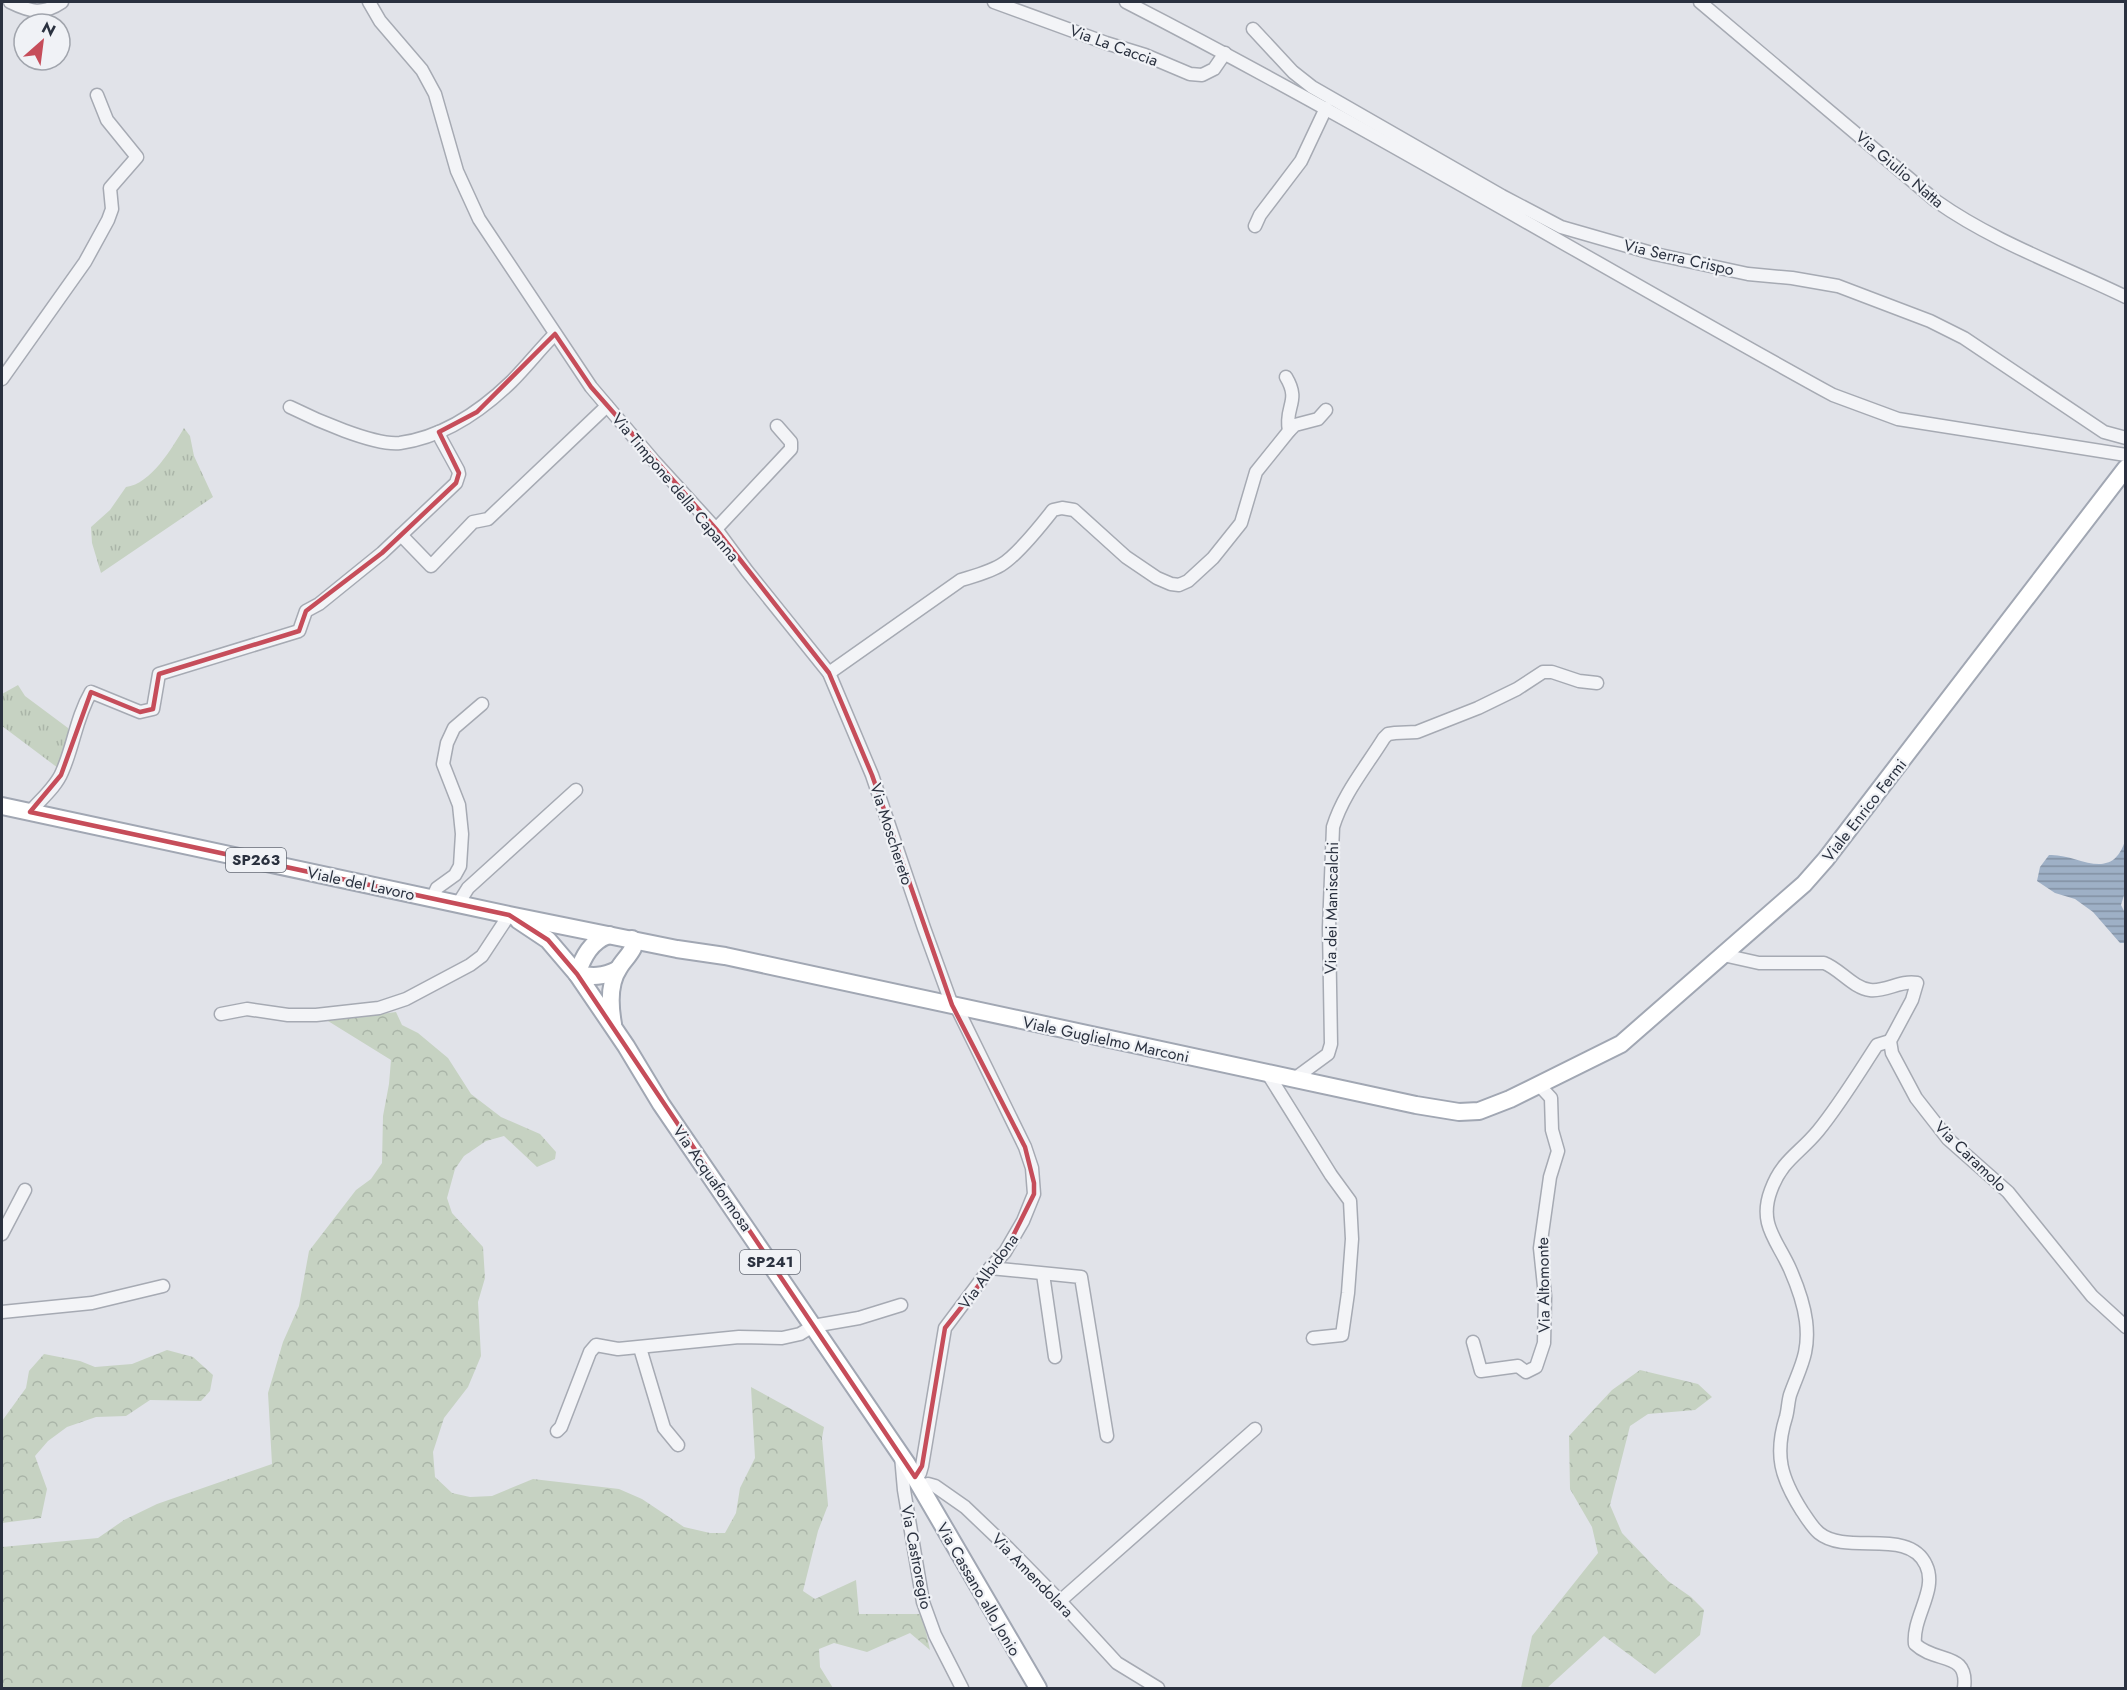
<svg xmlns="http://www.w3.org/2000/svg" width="2127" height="1690" font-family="Jost,sans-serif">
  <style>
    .grass { fill: url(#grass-tufts) }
    .forest { fill: url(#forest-crowns) }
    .water { fill: url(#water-rules) }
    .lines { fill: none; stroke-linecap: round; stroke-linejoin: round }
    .minor-casing { stroke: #a6aab3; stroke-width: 15 }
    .major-casing { stroke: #a1a7b3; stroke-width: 20 }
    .minor { stroke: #f3f4f7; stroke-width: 12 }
    .major { stroke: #fff; stroke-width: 16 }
    .marked { fill: none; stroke: #c64d5a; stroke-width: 4.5; stroke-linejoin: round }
    .labels { text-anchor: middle; stroke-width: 4.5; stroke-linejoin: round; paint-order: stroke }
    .shield { fill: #f0f2f6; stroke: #656b76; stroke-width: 1.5 }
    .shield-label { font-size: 15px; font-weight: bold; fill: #2a313f }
    .street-label { font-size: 16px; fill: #2a313f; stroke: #f0f2f6 }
  </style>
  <defs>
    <pattern id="grass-tufts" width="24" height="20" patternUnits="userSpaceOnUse" patternTransform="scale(1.5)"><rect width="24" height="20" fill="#c6d2c2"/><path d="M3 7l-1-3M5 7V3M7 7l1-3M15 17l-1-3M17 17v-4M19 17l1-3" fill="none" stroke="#aab5a8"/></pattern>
    <pattern id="forest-crowns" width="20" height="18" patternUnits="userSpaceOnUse" patternTransform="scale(1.5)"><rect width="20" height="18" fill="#c6d2c2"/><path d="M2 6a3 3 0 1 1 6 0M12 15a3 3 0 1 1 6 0" fill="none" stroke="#aab5a8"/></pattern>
    <pattern id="water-rules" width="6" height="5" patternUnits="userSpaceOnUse" patternTransform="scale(1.5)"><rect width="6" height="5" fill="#9eb0c6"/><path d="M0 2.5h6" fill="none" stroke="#8190a2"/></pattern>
  </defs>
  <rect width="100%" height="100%" fill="#e1e3e9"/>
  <g class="grass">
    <path d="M184 428 190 436 194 456 213 497 101 573 92 543 91 527 110 510 126 487C151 484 172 448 184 428Z"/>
    <polygon points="18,685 25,696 68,728 69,735 58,768 2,726 2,694"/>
  </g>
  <g class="forest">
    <polygon points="396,1012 402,1025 418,1033 448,1058 471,1094 501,1117 540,1134 556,1152 555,1159 537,1167 504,1136 486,1141 464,1156 455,1169 447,1198 452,1213 483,1247 485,1278 478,1302 481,1356 468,1387 444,1418 433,1452 435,1477 452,1493 470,1497 492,1496 533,1479 619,1489 642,1499 684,1527 710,1533 725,1533 736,1513 740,1488 755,1458 751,1387 824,1427 822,1438 828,1505 818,1531 803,1591 815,1599 856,1580 859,1614 922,1614 930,1650 910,1633 867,1652 834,1643 819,1649 820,1667 833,1688 2,1688 2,1547 98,1538 124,1520 157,1504 272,1464 268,1393 283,1342 299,1306 309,1251 356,1190 371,1179 382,1163 383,1116 389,1084 391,1060 328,1021"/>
    <polygon points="167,1350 193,1357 213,1375 210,1391 201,1401 150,1400 126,1416 96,1417 67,1427 48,1441 35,1456 47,1489 41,1518 2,1523 2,1421 26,1388 29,1371 44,1354 80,1361 95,1367 132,1364"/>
    <polygon points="1640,1370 1698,1384 1712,1397 1695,1410 1648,1414 1630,1426 1610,1505 1622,1533 1668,1581 1691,1597 1704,1610 1700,1635 1655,1674 1604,1636 1547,1688 1521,1688 1532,1636 1598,1553 1592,1527 1570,1489 1569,1436 1612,1390"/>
  </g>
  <path class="water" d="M2125 841V892L2121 905 2125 913V943H2120L2093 912 2075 899 2055 893 2037 881 2040 867 2049 855C2077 853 2111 884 2125 841Z"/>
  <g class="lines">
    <defs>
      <g id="minor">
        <path d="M10 2C30 12 43 15 62 2"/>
        <polyline points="369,2 380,21 422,70 435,94 457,171 479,219 591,387 654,461 716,529 747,571 829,673 872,775 924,928 952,1005"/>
        <polyline points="994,2 1106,43 1145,55 1190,74 1202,75 1214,69 1225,53"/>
        <path d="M1126 2C1366 125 1596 265 1833 395L1898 419 2126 455"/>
        <path d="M1700 2 1936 201C1994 242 2062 266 2126 297"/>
        <polyline points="1253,29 1293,72 1312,87 1502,196 1561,227 1655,254 1748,274 1792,278 1838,286 1930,321 1964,338 2104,432 2126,438"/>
        <polyline points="1255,226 1260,215 1301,161 1326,108"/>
        <path d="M1286 377C1301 402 1284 406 1289 431"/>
        <polyline points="2,379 85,262 108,220 112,209 110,188 137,157 107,120 97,95"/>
        <path d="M290 407C314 419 374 446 400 443 443 437 481 411 511 382 527 366 540 349 555 334"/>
        <polyline points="716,529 791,449 791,442 777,426"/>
        <polyline points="401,535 431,566 473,522 488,519 607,406"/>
        <path d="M829 673 961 580C975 576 989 572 1001 565 1016 556 1042 524 1053 510L1062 508 1074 510 1126 557 1157 578 1171 584 1179 585 1188 581 1213 558 1241 523 1256 472 1289 431 1295 425 1318 419 1326 410"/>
        <path d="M30 812C40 800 56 787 62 772 74 745 76 718 91 692L140 712 153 709 159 674 299 631 306 611 319 604 382 553 456 483 459 474 458 470 441 439 439 432"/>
        <polyline points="432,899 437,888 455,875 460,866 462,834 459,805 443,764 447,743 454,728 482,704"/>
        <polyline points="458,904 468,888 576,790"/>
        <path d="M1723 955 1759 963H1824C1840 969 1853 988 1870 990 1886 992 1900 980 1917 983L1912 1000 1890 1041 1892 1053 1916 1098 1948 1139 2008 1192 2092 1296 2126 1327"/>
        <polyline points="221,1014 247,1009 288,1015 316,1015 379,1008 406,999 470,965 482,956 509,915"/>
        <path d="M1890 1041 1877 1045C1858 1074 1840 1104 1818 1131 1799 1154 1782 1160 1771 1190 1758 1224 1777 1240 1790 1269 1797 1285 1804 1305 1806 1321 1810 1353 1800 1367 1790 1395 1788 1402 1788 1410 1786 1417 1774 1455 1781 1478 1802 1511 1807 1518 1812 1527 1819 1533 1847 1556 1909 1527 1926 1565 1938 1590 1912 1617 1915 1644 1936 1664 1969 1651 1964 1688"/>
        <polyline points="1268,1074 1331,1175 1350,1201 1352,1239 1348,1293 1342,1335 1313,1338"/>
        <path d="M1294 1079 1328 1054 1331 1044 1329 928 1333 827C1343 794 1366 767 1384 738L1388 734 1395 733 1417 732 1478 708 1517 689 1543 672H1552L1579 681 1597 683"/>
        <polyline points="2,1234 25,1190"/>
        <polyline points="990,1268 1081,1277 1107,1436"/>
        <polyline points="1043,1274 1055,1357"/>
        <polyline points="2,1312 92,1303 163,1286"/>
        <polyline points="1473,1342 1481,1371 1518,1366 1526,1372 1536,1367 1544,1343 1545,1296 1540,1248 1550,1177 1558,1151 1552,1130 1551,1098 1539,1085"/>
        <polyline points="640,1348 664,1428 678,1445"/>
        <polyline points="557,1431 561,1427 590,1352 596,1345 618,1349 739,1337 782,1338 800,1334 813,1326 859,1318 901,1305"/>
        <polyline points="901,1456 904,1490 923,1602 935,1635 962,1688"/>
        <polyline points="915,1477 920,1473 922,1466 945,1328 990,1268 1005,1252 1023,1221 1034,1194 1032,1168 1025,1147 956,1006"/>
        <polyline points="921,1489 928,1484 935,1486 965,1507 1008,1548 1060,1601 1117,1663 1158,1688"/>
        <polyline points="1060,1601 1255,1429"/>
      </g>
      <g id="major">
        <polyline points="2,806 509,915 677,949 725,956 1416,1105 1459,1112 1479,1111 1510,1099 1621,1044 1804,884 1826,859 2126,468"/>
        <polyline points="518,920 548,940 577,974 626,1046 661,1104 907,1464 1038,1688"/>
        <path d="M577 974C583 957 591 941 609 935"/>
        <path d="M577 974C592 977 603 977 617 970"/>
        <path d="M613 1024C610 1007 608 984 619 968 623 961 629 956 633 948L632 939"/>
      </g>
    </defs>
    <use href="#minor" class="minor-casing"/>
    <use href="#major" class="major-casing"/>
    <use href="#minor" class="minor"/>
    <use href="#major" class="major"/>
  </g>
  <path class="marked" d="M555 334 591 387 716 529 829 673 872 775 952 1005 1025 1147 1034 1183V1194L1005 1252 945 1328 922 1466 915 1477 577 974 548 940 509 915 30 812 61 775 91 692 140 712 153 709 159 674 299 631 306 611 382 553 456 483 459 473 439 432 477 412Z"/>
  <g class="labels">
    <g class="shield">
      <rect x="226" y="848" width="60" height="24" rx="4.5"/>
      <rect x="740" y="1250" width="60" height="24" rx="4.5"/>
    </g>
    <g class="shield-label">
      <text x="256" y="865">SP263</text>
      <text x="770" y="1267">SP241</text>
    </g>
    <g class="street-label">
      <text transform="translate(1114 45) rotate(20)" y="6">Via La Caccia</text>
      <text transform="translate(1900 169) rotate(40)" y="6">Via Giulio Natta</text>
      <text transform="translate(1679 257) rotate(13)" y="6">Via Serra Crispo</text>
      <text transform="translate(676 487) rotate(50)" y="6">Via Timpone della Capanna</text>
      <text transform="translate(1864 810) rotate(-52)" y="6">Viale Enrico Fermi</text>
      <text transform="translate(892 834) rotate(72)" y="6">Via Moschereto</text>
      <text transform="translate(361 883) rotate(12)" y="6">Viale del Lavoro</text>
      <text transform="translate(1331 908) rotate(-89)" y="6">Via dei Maniscalchi</text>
      <text transform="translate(1106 1039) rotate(12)" y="6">Viale Guglielmo Marconi</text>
      <text transform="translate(1971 1156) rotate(44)" y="6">Via Caramolo</text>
      <text transform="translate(713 1178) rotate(55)" y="6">Via Acquaformosa</text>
      <text transform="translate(988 1271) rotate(-54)" y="6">Via Albidona</text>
      <text transform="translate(1543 1285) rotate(-91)" y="6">Via Altomonte</text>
      <text transform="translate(917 1557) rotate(79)" y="6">Via Castroregio</text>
      <text transform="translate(1033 1575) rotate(46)" y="6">Via Amendolara</text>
      <text transform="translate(979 1589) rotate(60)" y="6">Via Cassano allo Jonio</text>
    </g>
  </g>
  <rect width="2127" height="1690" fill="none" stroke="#2a313f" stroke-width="6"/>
  <g transform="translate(42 42) rotate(28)"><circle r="28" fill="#f0f2f6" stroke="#a1a5ad" stroke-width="1.5"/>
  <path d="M0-4.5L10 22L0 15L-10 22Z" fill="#c64d5a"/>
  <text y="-9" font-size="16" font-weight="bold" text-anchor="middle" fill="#2a313f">N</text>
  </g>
</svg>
